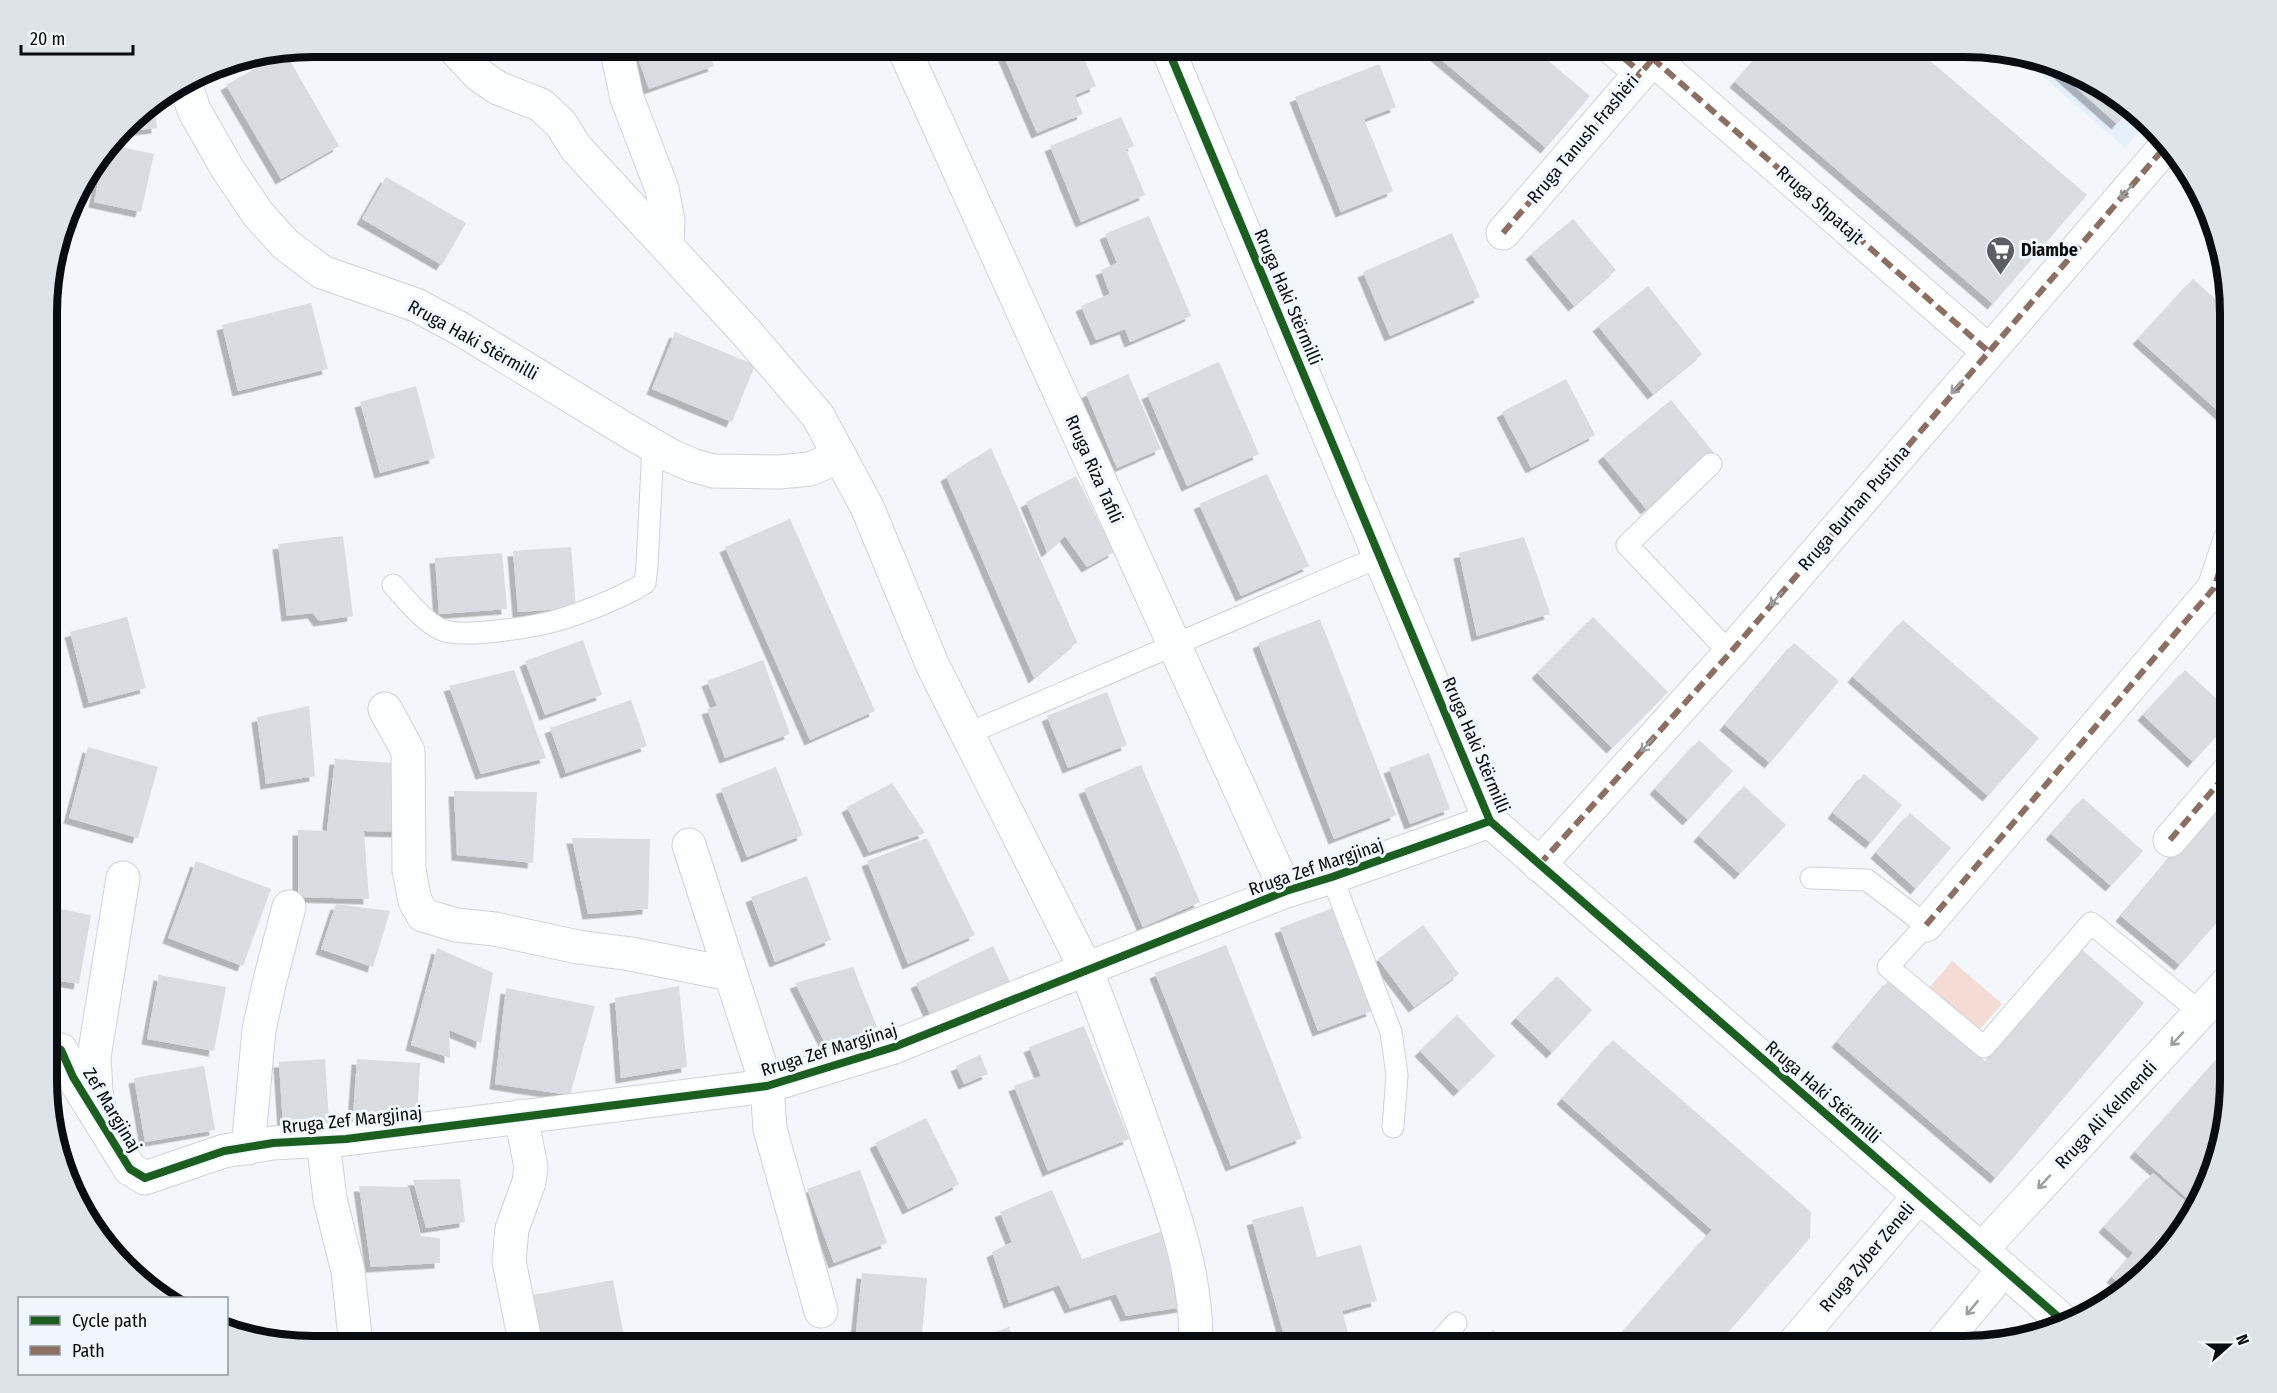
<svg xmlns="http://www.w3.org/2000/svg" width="2277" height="1393" font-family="'Fira Sans Condensed',sans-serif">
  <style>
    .built { fill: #e6f0fc }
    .green { fill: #f4dbd4 }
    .building { fill: #d9dce0; filter: url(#shadow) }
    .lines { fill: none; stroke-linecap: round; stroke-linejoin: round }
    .lane-casing { stroke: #cfd2d6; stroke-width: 23 }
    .street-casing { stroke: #cfd2d6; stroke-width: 35 }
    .secondary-casing { stroke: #cfd2d6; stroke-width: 35 }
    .lane { stroke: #fdfefe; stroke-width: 21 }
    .street { stroke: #fdfefe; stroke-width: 33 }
    .secondary { stroke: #fdfefe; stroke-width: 33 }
    .quiet { stroke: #8d6e63; stroke-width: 6; stroke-dasharray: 12 6; stroke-linecap: butt }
    .cycleway-casing { stroke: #f0f6fd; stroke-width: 11 }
    .cycleway { stroke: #1b5e20; stroke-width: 8 }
    .oneway { stroke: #9b9d9f }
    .labels { text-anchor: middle; stroke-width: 6; stroke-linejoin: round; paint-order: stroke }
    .street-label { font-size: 18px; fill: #090c10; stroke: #f0f6fd }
    .poi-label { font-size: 18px; font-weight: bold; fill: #090c10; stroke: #f0f6fd; text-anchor: start }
    .rim { fill: none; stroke: #090c10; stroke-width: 8 }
  </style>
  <defs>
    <filter id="shadow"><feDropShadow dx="-5.5" dy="5.5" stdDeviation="0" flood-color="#0004"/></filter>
  </defs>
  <rect width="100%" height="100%" fill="#f3f6fa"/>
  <polygon class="built" points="2016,53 2033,56 2112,91 2144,126 2125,148"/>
  <g class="green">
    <polygon points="1952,961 2002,1004 1979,1030 1929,988"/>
    <polygon points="1989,1336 1996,1342 1981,1346 1968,1346 1976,1338"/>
  </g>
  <g class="building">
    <polygon points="634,47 707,47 714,66 649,89"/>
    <polygon points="1000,47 1079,47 1096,86 1075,95 1083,114 1037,133"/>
    <polygon points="1426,47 1532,47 1590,96 1546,148"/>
    <polygon points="1766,47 1914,47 2087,195 1993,304 1735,82"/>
    <polygon points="285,52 339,146 281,179 226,85"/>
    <polygon points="2047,62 2112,91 2129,110 2117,124"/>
    <polygon points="1379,64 1396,107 1364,119 1393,191 1341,212 1295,97"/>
    <polygon points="154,102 157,128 122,132 137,113"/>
    <polygon points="1121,117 1134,146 1126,149 1145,195 1081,222 1050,146"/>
    <polygon points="112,145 154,154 141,212 94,202 104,155"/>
    <polygon points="386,177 466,223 442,265 362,219"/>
    <polygon points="1149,216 1191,316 1130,342 1125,329 1096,340 1081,306 1110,294 1101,270 1117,263 1105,234"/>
    <polygon points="1573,219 1616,270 1574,306 1531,254"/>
    <polygon points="1452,233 1480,297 1390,336 1363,272"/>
    <polygon points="2193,279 2230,312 2230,422 2138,339"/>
    <polygon points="1648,286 1702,354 1653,394 1598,326"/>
    <polygon points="311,303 328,369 238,391 222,325"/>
    <polygon points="675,332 755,365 732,422 652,389"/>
    <polygon points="1219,362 1259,454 1187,486 1147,394"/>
    <polygon points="1128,374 1161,449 1117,468 1086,393"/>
    <polygon points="1566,379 1595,435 1531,468 1502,412"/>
    <polygon points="416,386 435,458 380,473 360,402"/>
    <polygon points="1671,400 1714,453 1646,509 1603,456"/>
    <polygon points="991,448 1077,642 1034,678 946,476"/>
    <polygon points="1267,474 1309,566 1241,596 1199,504"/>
    <polygon points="1076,476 1114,552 1087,567 1065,536 1047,552 1026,502"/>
    <polygon points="790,519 875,711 810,740 725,547"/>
    <polygon points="343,536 353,616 319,621 313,613 287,616 278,544"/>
    <polygon points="1524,537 1550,614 1477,636 1459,553"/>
    <polygon points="571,547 576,608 518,612 513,551"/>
    <polygon points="502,553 507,609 439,614 435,558"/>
    <polygon points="127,617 146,688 89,703 70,632"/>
    <polygon points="1593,617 1668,692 1612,748 1537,673"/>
    <polygon points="1320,619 1396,815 1334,839 1258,643"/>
    <polygon points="1903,620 2039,738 1988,796 1853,677"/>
    <polygon points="583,640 602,695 545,715 525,661"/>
    <polygon points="1794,643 1839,681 1770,763 1725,725"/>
    <polygon points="763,660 790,734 725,758 707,709 717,706 707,681"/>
    <polygon points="514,670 546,758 481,774 449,686"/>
    <polygon points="2185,670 2230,711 2230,721 2193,762 2143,715"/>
    <polygon points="1107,692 1127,745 1068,768 1047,716"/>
    <polygon points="631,700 647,746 566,773 550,728"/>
    <polygon points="309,706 315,776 266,784 257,717"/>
    <polygon points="1699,740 1733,771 1688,820 1655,789"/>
    <polygon points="88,747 158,767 138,838 69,818"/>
    <polygon points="1429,753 1450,809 1410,824 1389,768"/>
    <polygon points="335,759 393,763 403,832 364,831 369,899 298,897 298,830 327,831"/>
    <polygon points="1141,765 1200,902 1143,927 1084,789"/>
    <polygon points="776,767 803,835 747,857 721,789"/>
    <polygon points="1864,774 1902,805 1871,843 1833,813"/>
    <polygon points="892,783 925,833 869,852 847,807"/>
    <polygon points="1744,786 1786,825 1740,874 1699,836"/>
    <polygon points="2230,786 2230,907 2180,965 2121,916"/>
    <polygon points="454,791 537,792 533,863 457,855"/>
    <polygon points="2083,798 2143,851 2111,886 2051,834"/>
    <polygon points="1910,813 1951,848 1916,889 1876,853"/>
    <polygon points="572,838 650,839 648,909 588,914"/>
    <polygon points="927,838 975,935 908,964 867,861"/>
    <polygon points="196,861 271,889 243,966 168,938"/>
    <polygon points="807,876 831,940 775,962 751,897"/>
    <polygon points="336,904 390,911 373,967 321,949"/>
    <polygon points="49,907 91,915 79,984 49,979"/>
    <polygon points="1333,908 1372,1011 1318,1031 1280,928"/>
    <polygon points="1423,925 1459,974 1414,1007 1378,959"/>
    <polygon points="1226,945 1302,1138 1231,1166 1155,973"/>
    <polygon points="993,946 1013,988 935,1025 916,983"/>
    <polygon points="437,948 493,973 481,1043 449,1030 450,1058 411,1045"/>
    <polygon points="2081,949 2144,1003 1996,1178 1837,1042 1889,980 1986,1062"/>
    <polygon points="853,967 877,1027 827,1047 795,983"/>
    <polygon points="159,975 226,987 214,1051 147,1039"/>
    <polygon points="1557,976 1592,1010 1552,1053 1516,1018"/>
    <polygon points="679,986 687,1067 621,1078 615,998"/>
    <polygon points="506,988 595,1006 570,1095 495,1084"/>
    <polygon points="1457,1015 1495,1056 1459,1091 1420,1051"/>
    <polygon points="1084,1026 1129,1139 1048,1171 1014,1086 1041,1076 1029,1047"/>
    <polygon points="1613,1040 1811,1212 1810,1238 1716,1346 1611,1346 1712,1230 1562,1099"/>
    <polygon points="2230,1045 2230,1097 2216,1165 2196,1206 2135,1152"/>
    <polygon points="980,1055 988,1074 964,1084 956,1066"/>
    <polygon points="325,1059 329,1122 283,1125 279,1062"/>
    <polygon points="357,1059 420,1063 417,1120 353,1116"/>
    <polygon points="204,1066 215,1130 145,1142 134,1078"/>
    <polygon points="926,1118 959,1184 908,1209 875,1143"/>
    <polygon points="860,1170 887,1243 834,1263 807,1189"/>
    <polygon points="2153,1173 2195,1210 2186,1228 2123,1287 2112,1277 2133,1253 2104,1227"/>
    <polygon points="460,1179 465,1222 426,1228 413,1180"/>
    <polygon points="359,1186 409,1187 421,1236 440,1238 440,1263 371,1267"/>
    <polygon points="1052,1190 1082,1259 1163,1231 1183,1307 1126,1316 1116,1294 1070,1308 1059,1285 1009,1303 992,1252 1012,1242 1000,1212"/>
    <polygon points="1303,1206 1317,1257 1361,1245 1377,1301 1342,1311 1352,1346 1287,1346 1252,1220"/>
    <polygon points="862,1273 927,1278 921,1346 855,1342"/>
    <polygon points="613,1280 626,1346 543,1346 533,1295"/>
    <polygon points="1009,1327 1016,1346 958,1346"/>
    <polygon points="1493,1330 1511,1346 1479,1346"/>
  </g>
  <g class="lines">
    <defs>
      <g id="lane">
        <polyline points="1711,464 1627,545 1730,653"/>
        <path d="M393 585C407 600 421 619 440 629 460 640 539 626 562 619 587 611 612 601 635 589L645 583 647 566 653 446"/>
        <polyline points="967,734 1381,556"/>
        <polyline points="1332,877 1391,1032 1397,1075 1393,1127"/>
        <polyline points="1811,878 1867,880 1926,925 1888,967 1984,1047 2091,923 2201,1013"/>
        <polyline points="1435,1346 1456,1323"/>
      </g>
      <g id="street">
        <polyline points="616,47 627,98 662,189 668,221 667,246"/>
        <polyline points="903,47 1286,891"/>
        <polyline points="1167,47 1490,821"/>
        <polyline points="1611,47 1640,72"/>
        <polyline points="1652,58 1988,351"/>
        <polyline points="185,83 194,110 227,168 258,214 285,244 322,272 416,305 459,328 628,431 671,456 692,465 713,471 779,472 810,469 840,456"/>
        <polyline points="1503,233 1663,47"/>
        <polyline points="385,709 408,751 409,870 415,901 423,915 456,925 495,929 578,947 631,954 730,974"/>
        <polyline points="2170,840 2230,770"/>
        <polyline points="689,845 767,1086 770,1129 821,1311"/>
        <polyline points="1539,865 1730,653 2165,147"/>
        <polyline points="1926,925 2214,588 2230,540"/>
        <path d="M61 1050 73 1077 130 1169 145 1178 224 1151 273 1143 346 1139 767 1086 894 1047 1086 969C1110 1032 1133 1095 1155 1159 1177 1221 1197 1279 1196 1346"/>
        <polyline points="100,1113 96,1091 94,1057 123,878"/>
        <polyline points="521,1116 531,1167 529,1182 512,1229 509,1261 526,1346"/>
        <polyline points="323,1141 330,1199 348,1271 356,1346"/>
        <polyline points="248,1148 259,1030 270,980 289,907"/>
        <polyline points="1981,1250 2230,980"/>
        <polyline points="1792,1346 1919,1196"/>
      </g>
      <g id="secondary">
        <polyline points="453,47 479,75 498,88 541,105 561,124 576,148 746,332 818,416 867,507 933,666 1086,969 1286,891 1332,877 1490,821 2063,1321"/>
        <polyline points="1940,1346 2004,1269"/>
      </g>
    </defs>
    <use href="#lane" class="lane-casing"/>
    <use href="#street" class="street-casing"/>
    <use href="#secondary" class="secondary-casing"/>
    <use href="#lane" class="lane"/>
    <use href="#street" class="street"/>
    <use href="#secondary" class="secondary"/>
    <g class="quiet">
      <polyline points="1611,47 1640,72"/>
      <polyline points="1652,58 1988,351"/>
      <polyline points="1503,233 1663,47"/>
      <polyline points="2170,840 2230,770"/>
      <polyline points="1539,865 1730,653 2165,147"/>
      <polyline points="1926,925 2214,588 2230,540"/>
    </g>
    <defs>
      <g id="cycleway">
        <polyline points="1167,47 1490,821 2063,1321"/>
        <polyline points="61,1050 73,1077 130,1169 145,1178 224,1151 273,1143 346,1139 767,1086 894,1047 1286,891 1332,877 1490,821"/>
      </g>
    </defs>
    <use href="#cycleway" class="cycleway-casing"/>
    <use href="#cycleway" class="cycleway"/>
  </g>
  <defs><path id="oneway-shaft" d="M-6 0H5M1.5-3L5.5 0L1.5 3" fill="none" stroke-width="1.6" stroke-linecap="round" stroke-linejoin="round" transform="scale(1.5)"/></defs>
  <g class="oneway">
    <use href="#oneway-shaft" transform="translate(2126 192) rotate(131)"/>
    <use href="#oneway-shaft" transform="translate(1957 387) rotate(131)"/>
    <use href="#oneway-shaft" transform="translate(1776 599) rotate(131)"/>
    <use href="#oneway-shaft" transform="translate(1647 745) rotate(132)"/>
    <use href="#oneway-shaft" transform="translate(2177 1039) rotate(133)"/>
    <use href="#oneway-shaft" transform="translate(2044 1182) rotate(133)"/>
    <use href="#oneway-shaft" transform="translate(1972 1308) rotate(130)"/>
  </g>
  <defs>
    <symbol id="supermarket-pin" viewBox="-11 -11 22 30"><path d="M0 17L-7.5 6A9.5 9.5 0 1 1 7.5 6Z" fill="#5b5e62" stroke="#f0f6fd"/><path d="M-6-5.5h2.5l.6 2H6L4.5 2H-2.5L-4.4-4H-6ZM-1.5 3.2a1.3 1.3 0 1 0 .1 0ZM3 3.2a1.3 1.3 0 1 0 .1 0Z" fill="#fff"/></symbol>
  </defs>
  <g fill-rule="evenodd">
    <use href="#supermarket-pin" x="1984" y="234" width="33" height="45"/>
  </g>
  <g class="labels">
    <g class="street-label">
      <text transform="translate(1583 139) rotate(-50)" y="6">Rruga Tanush Frashëri</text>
      <text transform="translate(1820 205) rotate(41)" y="6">Rruga Shpatajt</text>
      <text transform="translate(1288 297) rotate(67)" y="6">Rruga Haki Stërmilli</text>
      <text transform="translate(473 340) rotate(29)" y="6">Rruga Haki Stërmilli</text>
      <text transform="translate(1094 469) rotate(66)" y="6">Rruga Riza Tafili</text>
      <text transform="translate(1854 508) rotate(-49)" y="6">Rruga Burhan Pustina</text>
      <text transform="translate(1476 745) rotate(67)" y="6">Rruga Haki Stërmilli</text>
      <text transform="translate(1316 867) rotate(-19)" y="6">Rruga Zef Margjinaj</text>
      <text transform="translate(829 1050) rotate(-17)" y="6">Rruga Zef Margjinaj</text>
      <text transform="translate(1823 1092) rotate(41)" y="6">Rruga Haki Stërmilli</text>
      <text transform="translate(112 1110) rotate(59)" y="6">Zef Margjinaj</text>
      <text transform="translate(2106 1115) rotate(-47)" y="6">Rruga Ali Kelmendi</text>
      <text transform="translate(352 1120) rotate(-6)" y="6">Rruga Zef Margjinaj</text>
      <text transform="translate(1867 1257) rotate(-50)" y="6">Rruga Zyber Zeneli</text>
    </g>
    <g class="poi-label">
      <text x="2021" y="256">Diambe</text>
    </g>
  </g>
  <path d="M0 0H2277V1393H0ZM313 57H1964A256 256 0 0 1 2220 313V1080A256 256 0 0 1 1964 1336H313A256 256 0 0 1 57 1080V313A256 256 0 0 1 313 57Z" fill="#dee3ea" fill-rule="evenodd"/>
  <path class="rim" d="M313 57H1964A256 256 0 0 1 2220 313V1080A256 256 0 0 1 1964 1336H313A256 256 0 0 1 57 1080V313A256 256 0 0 1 313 57Z"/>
  <rect x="18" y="1297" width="210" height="78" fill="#f0f6fd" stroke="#94989e" stroke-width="1.5"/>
  <rect x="30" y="1316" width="30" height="9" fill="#1b5e20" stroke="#94989e" stroke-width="1.5"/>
  <text x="72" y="1327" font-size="18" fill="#090c10">Cycle path</text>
  <rect x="30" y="1346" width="30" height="9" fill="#8d6e63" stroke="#94989e" stroke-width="1.5"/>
  <text x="72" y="1357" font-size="18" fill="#090c10">Path</text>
  <g transform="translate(2229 1345) rotate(69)" stroke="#f0f6fd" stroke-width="4.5" paint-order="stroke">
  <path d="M0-4.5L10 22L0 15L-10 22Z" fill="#090c10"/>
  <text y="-9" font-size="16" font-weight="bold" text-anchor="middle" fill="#090c10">N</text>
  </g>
  <path d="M21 45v9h112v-9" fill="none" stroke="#090c10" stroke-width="3"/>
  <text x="30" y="45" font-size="18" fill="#090c10" stroke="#f0f6fd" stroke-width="4.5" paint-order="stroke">20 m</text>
</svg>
